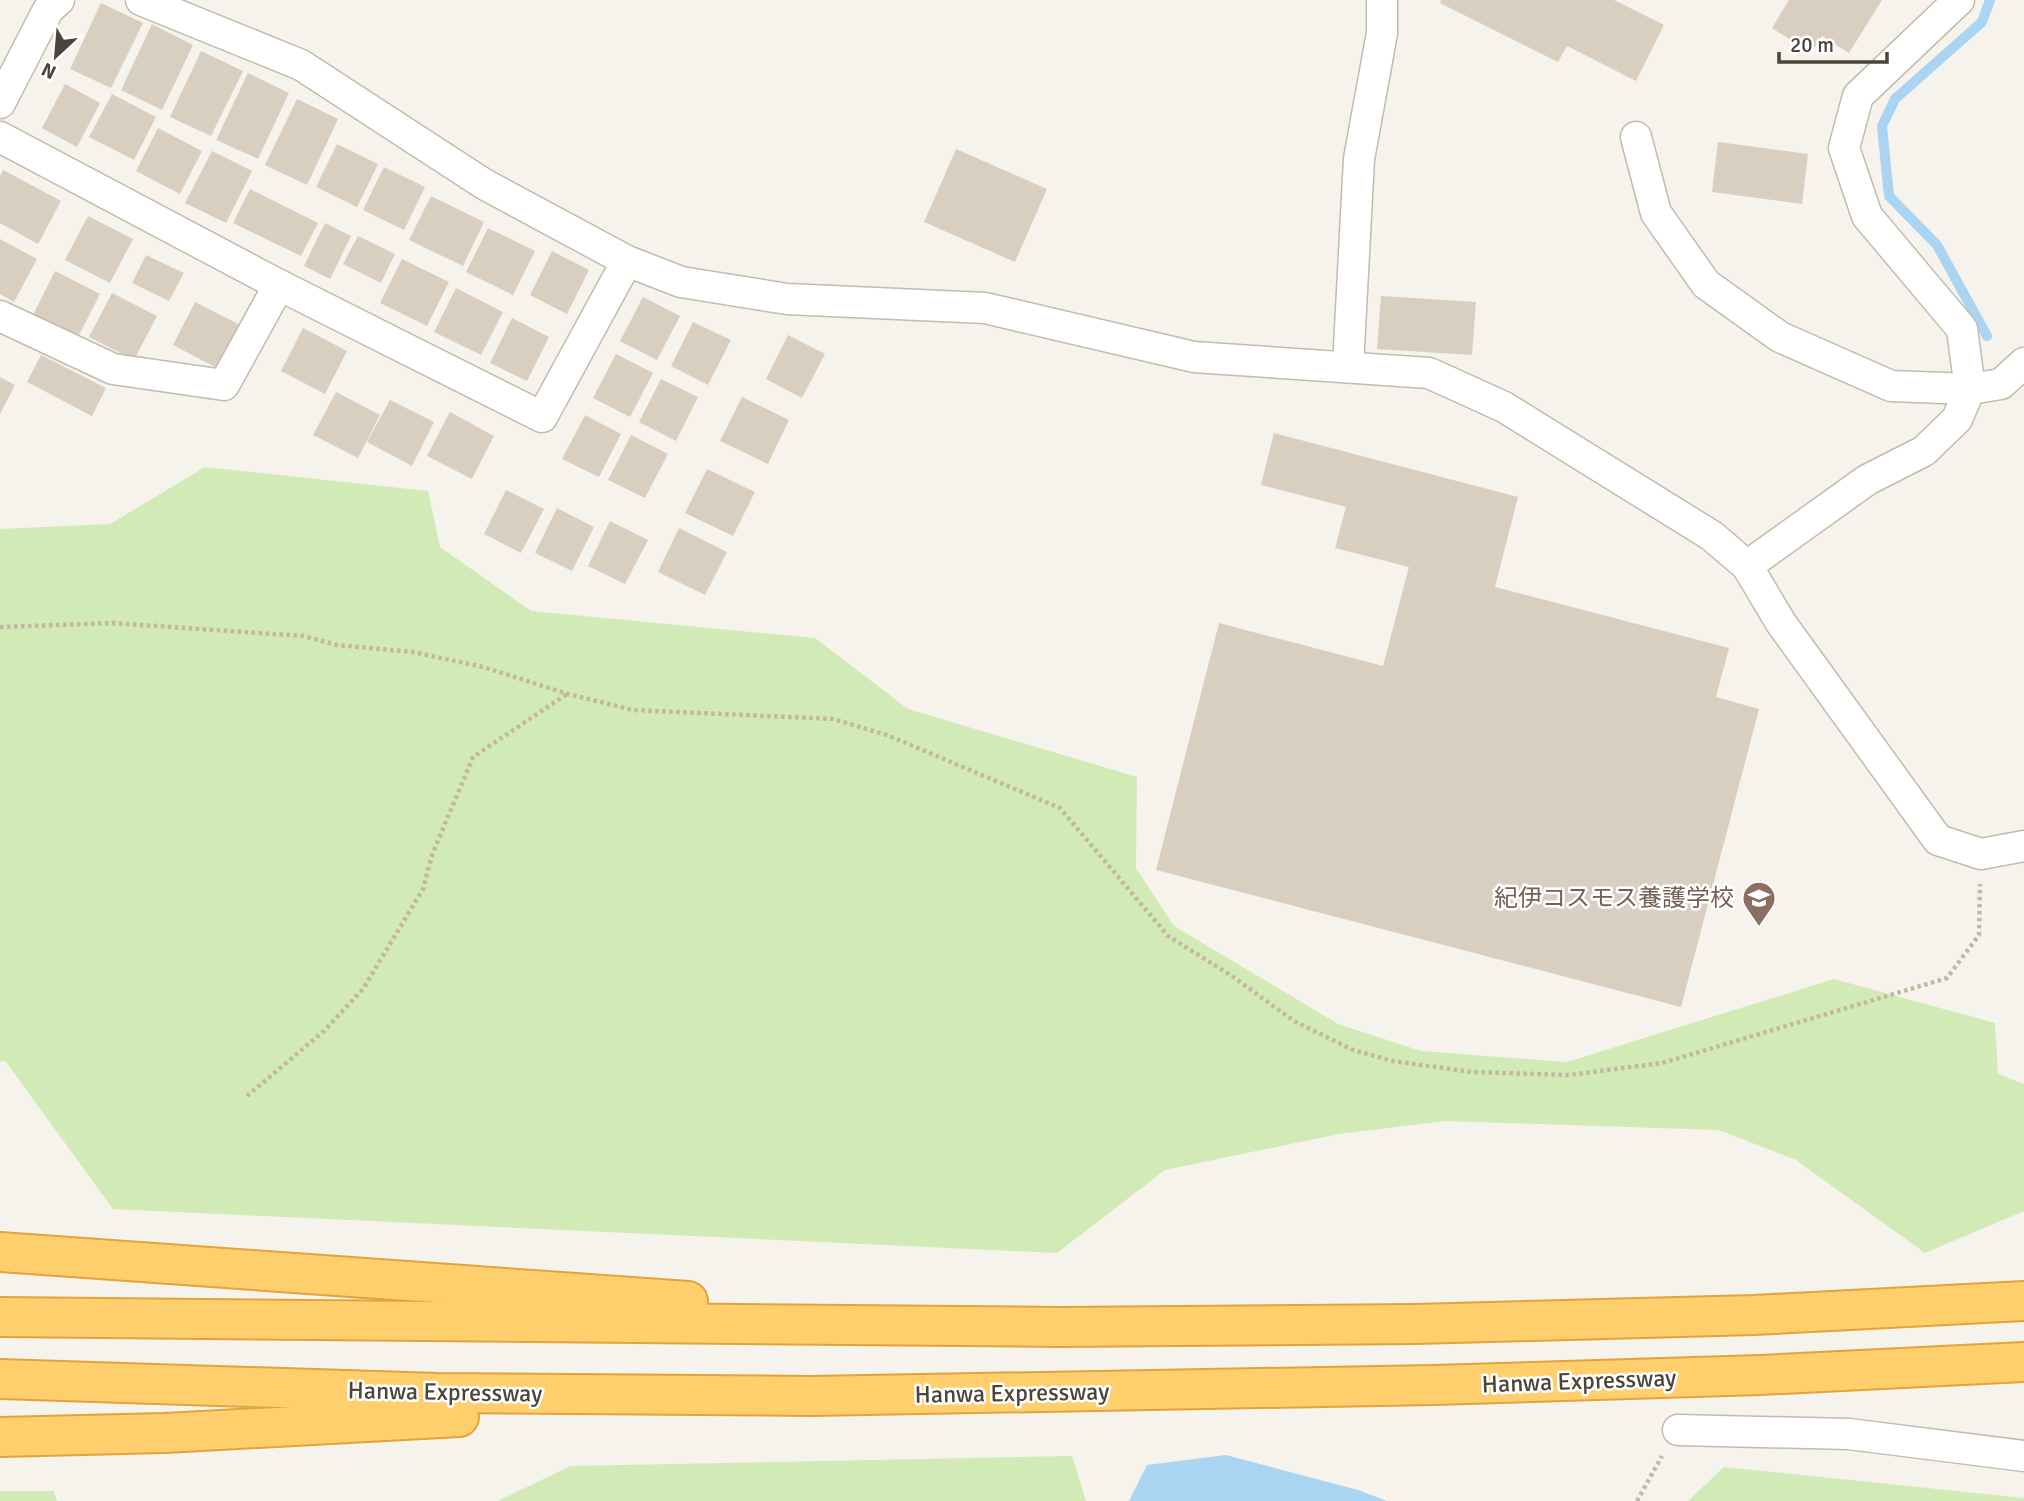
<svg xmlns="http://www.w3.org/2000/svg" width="2024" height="1501" font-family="Signika,'Noto Sans JP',sans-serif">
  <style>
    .green { fill: #d2eab5 }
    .water { fill: #a9d4f2 }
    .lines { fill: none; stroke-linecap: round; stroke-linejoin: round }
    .stream { stroke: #a9d4f2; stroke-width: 10 }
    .building { fill: #d8cfc1 }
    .minor-casing { stroke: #c2bbae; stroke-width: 33 }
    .motorway-casing { stroke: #e0a43c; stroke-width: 42 }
    .path { stroke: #c4b79f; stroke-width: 4.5; stroke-dasharray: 3.5 3.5; stroke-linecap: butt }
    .minor { stroke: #fff; stroke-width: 30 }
    .motorway { stroke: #ffcf6e; stroke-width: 38 }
    .labels { text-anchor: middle; stroke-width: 5; stroke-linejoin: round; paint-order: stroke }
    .education-label { font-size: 24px; fill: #785e54; stroke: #fff; text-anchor: end }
    .street-label { font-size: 24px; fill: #4b4439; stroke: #fff }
  </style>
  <rect width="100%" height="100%" fill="#f6f3ec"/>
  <g class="green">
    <polygon points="205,467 428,491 440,547 531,611 815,638 908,709 1137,777 1136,868 1174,926 1338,1024 1421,1051 1567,1062 1834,979 1995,1023 1998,1074 2024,1084 2024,1211 1925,1253 1796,1160 1719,1130 1445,1121 1339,1134 1165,1170 1057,1253 113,1209 6,1062 0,1061 0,529 110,524"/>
    <polygon points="1072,1456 1086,1501 498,1501 570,1466"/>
    <polygon points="1724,1467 2024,1498 2024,1501 1688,1501"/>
    <polygon points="0,1491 54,1491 57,1501 0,1501"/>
  </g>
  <polygon class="water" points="1226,1455 1358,1490 1387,1501 1129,1501 1147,1465"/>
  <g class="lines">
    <polyline class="stream" points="1987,336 1937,245 1889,196 1882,126 1895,99 1982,22 1990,0"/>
  </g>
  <g class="building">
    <polygon points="1441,0 1614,0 1664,25 1636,81 1567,46 1558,62 1440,3"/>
    <polygon points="1789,0 1882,0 1849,53 1822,36 1811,53 1772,28"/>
    <polygon points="101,3 143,23 111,88 70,69"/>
    <polygon points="152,24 193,45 162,110 121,90"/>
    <polygon points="201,51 243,71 211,136 170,117"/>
    <polygon points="248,73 289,93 258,159 216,140"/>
    <polygon points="65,84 100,103 77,147 42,128"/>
    <polygon points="112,94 156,117 134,160 89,137"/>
    <polygon points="297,99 338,119 307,185 265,165"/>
    <polygon points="158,128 202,151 180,194 136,171"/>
    <polygon points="1718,142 1808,154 1802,204 1712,192"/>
    <polygon points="337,144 378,164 357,207 316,187"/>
    <polygon points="956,149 1047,189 1015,262 924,222"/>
    <polygon points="212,151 252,171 226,223 185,203"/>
    <polygon points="384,167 425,187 404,230 363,210"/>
    <polygon points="3,170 61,201 38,244 0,223 0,176"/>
    <polygon points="250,189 318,223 301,256 233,223"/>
    <polygon points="431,196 484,222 463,266 409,240"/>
    <polygon points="88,216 133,239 110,283 65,260"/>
    <polygon points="325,223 351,236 330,279 304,266"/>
    <polygon points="488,228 535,251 513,295 466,272"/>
    <polygon points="358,236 395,254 381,283 343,264"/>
    <polygon points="0,239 37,259 14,302 0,294"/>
    <polygon points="552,251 589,270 567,314 530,295"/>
    <polygon points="146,255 184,273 169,301 132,283"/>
    <polygon points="402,259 449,282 427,326 380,303"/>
    <polygon points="55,271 100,294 78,337 33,315"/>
    <polygon points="456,288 503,312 481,355 434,332"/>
    <polygon points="112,293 157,316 134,360 89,337"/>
    <polygon points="1381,296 1476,302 1472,355 1377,349"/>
    <polygon points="643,297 680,316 657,360 620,341"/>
    <polygon points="195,302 240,325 217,368 173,345"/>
    <polygon points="512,318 549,337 527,381 490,363"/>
    <polygon points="693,322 731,340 708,385 671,366"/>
    <polygon points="303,328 347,351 325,394 281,371"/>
    <polygon points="788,335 825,354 802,398 766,379"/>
    <polygon points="616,354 653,373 630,417 593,398"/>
    <polygon points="41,355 106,388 92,416 27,382"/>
    <polygon points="0,377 15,385 0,414"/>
    <polygon points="661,379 698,397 676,441 639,422"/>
    <polygon points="336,392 380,415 358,458 313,435"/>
    <polygon points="742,397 789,420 768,464 720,441"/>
    <polygon points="390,400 434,422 412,466 367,442"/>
    <polygon points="450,412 494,436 472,479 427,456"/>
    <polygon points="585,415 621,434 599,477 562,459"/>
    <polygon points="1274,433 1518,497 1495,587 1729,648 1716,697 1759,709 1681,1007 1156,870 1219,623 1383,666 1409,567 1335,548 1346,507 1261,485"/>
    <polygon points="631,435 668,454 645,498 608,480"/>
    <polygon points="707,469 755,492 733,536 685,513"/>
    <polygon points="506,490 544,509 521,553 484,534"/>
    <polygon points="557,508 594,527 572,571 535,553"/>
    <polygon points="610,521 648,540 625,584 588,566"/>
    <polygon points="679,528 727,552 705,595 658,572"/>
  </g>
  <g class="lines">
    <defs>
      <g id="minor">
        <polyline points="141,0 301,65 484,184 627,261 681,282 787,299 985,308 1194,357 1429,373 1504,407 1712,536 1747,566 1781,623 1938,840 1981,854 2024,846"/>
        <polyline points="0,103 48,10 59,0"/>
        <polyline points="0,137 279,285 542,417 627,261"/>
        <polyline points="1636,137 1656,213 1706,284 1780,337 1891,386 1970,389 1962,329 1867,216 1844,148 1858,96 1959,0"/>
        <polyline points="0,316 113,369 224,385 279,285"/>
        <polyline points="1348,366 1359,159 1382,33 1382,0"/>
        <polyline points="1747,566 1867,480 1924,451 1957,419 1970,389 2001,384 2024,363"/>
        <polyline points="1678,1430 1849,1434 2024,1456"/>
      </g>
      <g id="motorway">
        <polyline points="0,1252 688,1301"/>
        <polyline points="0,1317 1060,1327 1416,1324 1754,1315 2024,1301"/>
        <polyline points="0,1379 438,1393 811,1396 1434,1385 1760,1375 2024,1362"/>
        <polyline points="0,1437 165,1433 459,1417"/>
      </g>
    </defs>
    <use href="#minor" class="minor-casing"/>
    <use href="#motorway" class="motorway-casing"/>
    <g class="path">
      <polyline points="0,627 112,623 303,636 337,645 413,652 483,667 568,694 633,710 833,719 887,735 1060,808 1168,936 1232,976 1294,1021 1353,1050 1393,1061 1471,1072 1569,1075 1662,1063 1947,978 1979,935 1980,884"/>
      <polyline points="247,1096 324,1031 363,989 423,889 432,855 473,757 567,694"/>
      <polyline points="1637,1501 1662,1456"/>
    </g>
    <use href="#minor" class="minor"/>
    <use href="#motorway" class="motorway"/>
  </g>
  <defs>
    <symbol id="school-pin" viewBox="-11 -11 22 30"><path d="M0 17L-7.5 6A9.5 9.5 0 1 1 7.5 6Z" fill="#8d6e63" stroke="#fff"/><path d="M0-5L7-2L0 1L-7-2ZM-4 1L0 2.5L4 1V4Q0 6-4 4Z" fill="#fff"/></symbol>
  </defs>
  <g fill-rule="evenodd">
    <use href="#school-pin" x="1740" y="879" width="38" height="52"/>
  </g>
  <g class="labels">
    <g class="education-label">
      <text x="1734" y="906">紀伊コスモス養護学校</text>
    </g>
    <g class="street-label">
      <text transform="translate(1579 1381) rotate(-2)" y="8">Hanwa Expressway</text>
      <text transform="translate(445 1392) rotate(1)" y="8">Hanwa Expressway</text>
      <text transform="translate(1012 1393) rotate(-1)" y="8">Hanwa Expressway</text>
    </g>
  </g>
  <g transform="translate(56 56) rotate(206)" stroke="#ffffff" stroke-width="5" paint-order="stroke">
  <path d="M0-5L12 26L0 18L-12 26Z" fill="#4b4439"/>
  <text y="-10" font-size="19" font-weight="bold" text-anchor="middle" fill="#4b4439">N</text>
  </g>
  <path d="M1779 52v10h108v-10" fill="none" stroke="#4b4439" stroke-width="3.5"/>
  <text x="1790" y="52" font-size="21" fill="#4b4439" stroke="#ffffff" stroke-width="5" paint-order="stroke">20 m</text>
</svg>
